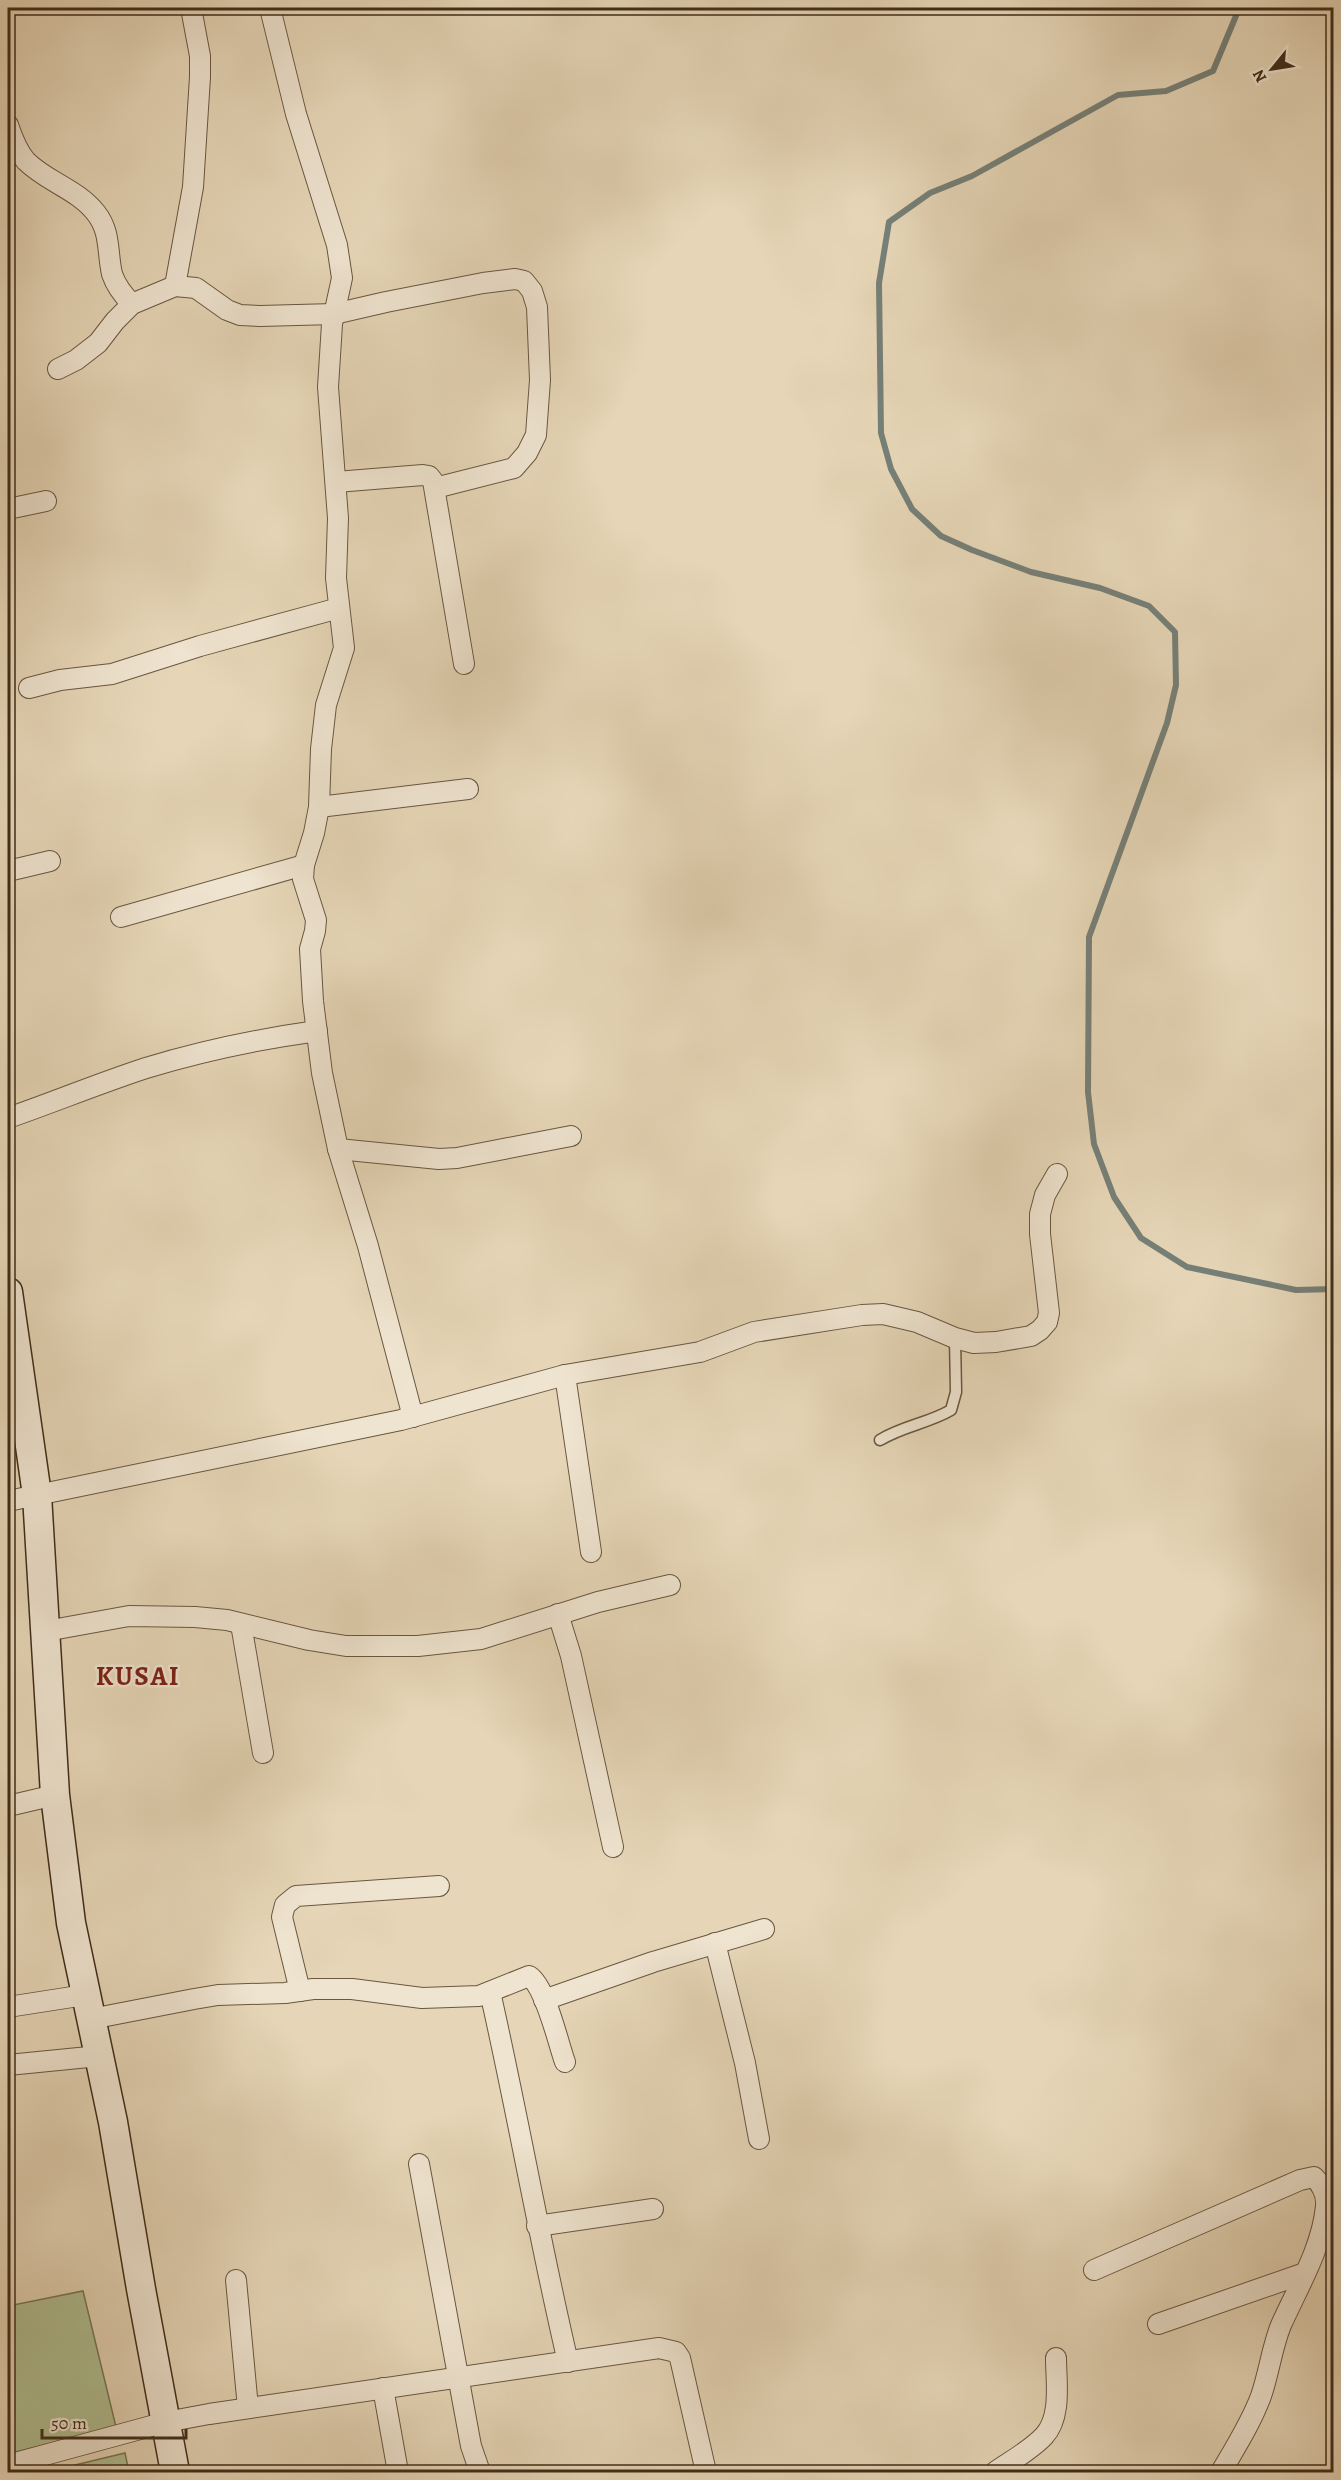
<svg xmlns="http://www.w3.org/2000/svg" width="1341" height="2480" font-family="Alegreya,serif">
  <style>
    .green { fill: #b0bf93; stroke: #787656; stroke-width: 1.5 }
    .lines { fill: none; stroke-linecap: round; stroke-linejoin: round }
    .stream { stroke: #768078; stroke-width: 6 }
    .lane-casing { stroke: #695740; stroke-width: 13 }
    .street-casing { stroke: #695740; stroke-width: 22 }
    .secondary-casing { stroke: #3f2d19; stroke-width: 31 }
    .lane { stroke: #efe4d0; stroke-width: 10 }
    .street { stroke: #efe4d0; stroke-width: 20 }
    .secondary { stroke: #efe4d0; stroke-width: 28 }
    .labels { text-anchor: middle; stroke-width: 5; stroke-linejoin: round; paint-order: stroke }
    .district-label { font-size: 27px; font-weight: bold; letter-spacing: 1.5px; fill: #7a1f14; stroke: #efe4d0 }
  </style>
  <rect width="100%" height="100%" fill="#e6d6b7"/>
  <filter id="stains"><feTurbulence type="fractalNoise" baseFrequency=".00333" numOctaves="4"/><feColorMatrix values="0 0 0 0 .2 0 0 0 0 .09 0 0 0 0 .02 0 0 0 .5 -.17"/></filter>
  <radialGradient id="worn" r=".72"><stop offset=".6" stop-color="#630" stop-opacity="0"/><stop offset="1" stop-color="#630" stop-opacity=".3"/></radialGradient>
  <g class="green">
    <polygon points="83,2291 116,2427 8,2454 8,2306"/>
    <polygon points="125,2453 129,2472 46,2472"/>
  </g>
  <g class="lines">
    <polyline class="stream" points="1246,8 1238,11 1213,71 1166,91 1118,95 972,176 930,193 889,222 879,283 881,433 891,469 912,509 941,536 972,550 1031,572 1100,588 1149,606 1175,632 1176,685 1167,723 1089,937 1088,1092 1094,1144 1114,1197 1141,1238 1187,1267 1296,1290 1334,1289"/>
    <defs>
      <path id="lane" d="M880 1440C903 1426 929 1423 951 1410L956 1392 955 1338"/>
      <g id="street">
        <polyline points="270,8 296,114 337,245 342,278 332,324 328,387 338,518 336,578 344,648 326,705 321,749 319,807 314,833 304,865 303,879 316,920 315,931 310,949 313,1001 322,1073 338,1149 368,1246 413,1417"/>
        <path d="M8 125C12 137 17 151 26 161 47 182 77 189 96 213 111 232 107 252 112 274 116 286 123 295 132 304"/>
        <polyline points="175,286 193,187 200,77 200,56 191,8"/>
        <polyline points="58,369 76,360 98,343 115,321 132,304 175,286 196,288 227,310 240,315 260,316 334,314 386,302 483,283 515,279 524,281 532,291 537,307 540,380 536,435 527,453 514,468 435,488"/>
        <polyline points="336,482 423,475 429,476 433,481 464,664"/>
        <polyline points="8,509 46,501"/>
        <polyline points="29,688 60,680 112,674 200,646 339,608"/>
        <polyline points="319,807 468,789"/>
        <polyline points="8,871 50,861"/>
        <polyline points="121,917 304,865"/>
        <path d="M8 1118C54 1102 100 1083 146 1068 202 1051 259 1039 317 1031"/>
        <polyline points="338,1149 439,1159 457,1158 571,1136"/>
        <polyline points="565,1375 591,1552"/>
        <polyline points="8,1501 401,1420 565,1375 700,1352 754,1332 862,1315 883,1314 917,1322 955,1338 974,1343 996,1342 1031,1336 1040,1330 1047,1322 1049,1313 1040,1234 1040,1214 1045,1195 1057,1174"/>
        <polyline points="558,1614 571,1656 613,1847"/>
        <polyline points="241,1624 263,1753"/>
        <polyline points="46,1631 129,1616 195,1617 227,1620 309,1640 346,1646 418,1646 481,1639 598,1602 670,1585"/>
        <polyline points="8,1806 55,1795"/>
        <polyline points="715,1943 745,2063 759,2139"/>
        <polyline points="300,1991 282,1917 285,1905 296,1896 439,1886"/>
        <path d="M490 1992C518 2115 539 2239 568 2362"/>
        <polyline points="544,2000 653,1962 764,1929"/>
        <polyline points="8,2007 85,1995"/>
        <path d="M91 2019 194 1999 218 1995 285 1993 313 1989H352L422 1998 479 1996 529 1976C546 1987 558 2043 565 2062"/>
        <polyline points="8,2065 99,2056"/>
        <polyline points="419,2164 471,2446 480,2472"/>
        <polyline points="537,2226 653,2209"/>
        <path d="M1094 2270 1300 2180 1314 2177C1322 2185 1327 2194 1326 2206 1322 2248 1298 2287 1281 2325 1272 2347 1269 2373 1261 2396 1251 2423 1235 2448 1221 2472"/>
        <polyline points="236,2280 248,2408"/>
        <polyline points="1158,2324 1305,2273"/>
        <polyline points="383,2388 398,2472"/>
        <polyline points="8,2465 166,2422 209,2414 659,2348 676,2352 680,2358 706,2472"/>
        <path d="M995 2472C1011 2461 1031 2450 1044 2436 1062 2417 1056 2381 1056 2358"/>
      </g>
      <polyline id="secondary" points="8,1292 37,1495 55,1795 71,1923 113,2122 141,2289 175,2472"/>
    </defs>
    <use href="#lane" class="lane-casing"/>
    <use href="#street" class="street-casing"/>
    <use href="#secondary" class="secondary-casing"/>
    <use href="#lane" class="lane"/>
    <use href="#street" class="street"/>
    <use href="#secondary" class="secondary"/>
  </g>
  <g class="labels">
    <g class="district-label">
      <text x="138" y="1685">KUSAI</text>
    </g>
  </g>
  <rect width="1341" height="2480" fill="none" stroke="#e6d6b7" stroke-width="30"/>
  <rect x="9" y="9" width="1323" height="2462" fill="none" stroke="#3f2d19" stroke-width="3"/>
  <rect x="15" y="15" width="1311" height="2450" fill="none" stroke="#3f2d19" stroke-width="1.5"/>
  <g transform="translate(1272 69) rotate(240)" stroke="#efe4d0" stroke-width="4.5" paint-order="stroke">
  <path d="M0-4.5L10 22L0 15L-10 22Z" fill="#3f2d19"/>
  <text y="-9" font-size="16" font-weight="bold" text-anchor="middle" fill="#3f2d19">N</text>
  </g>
  <path d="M42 2429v9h144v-9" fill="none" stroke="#3f2d19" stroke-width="3"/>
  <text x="51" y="2429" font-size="18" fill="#3f2d19" stroke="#efe4d0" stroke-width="4.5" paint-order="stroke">50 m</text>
  <rect width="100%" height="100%" filter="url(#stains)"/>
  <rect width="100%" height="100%" fill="url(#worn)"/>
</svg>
